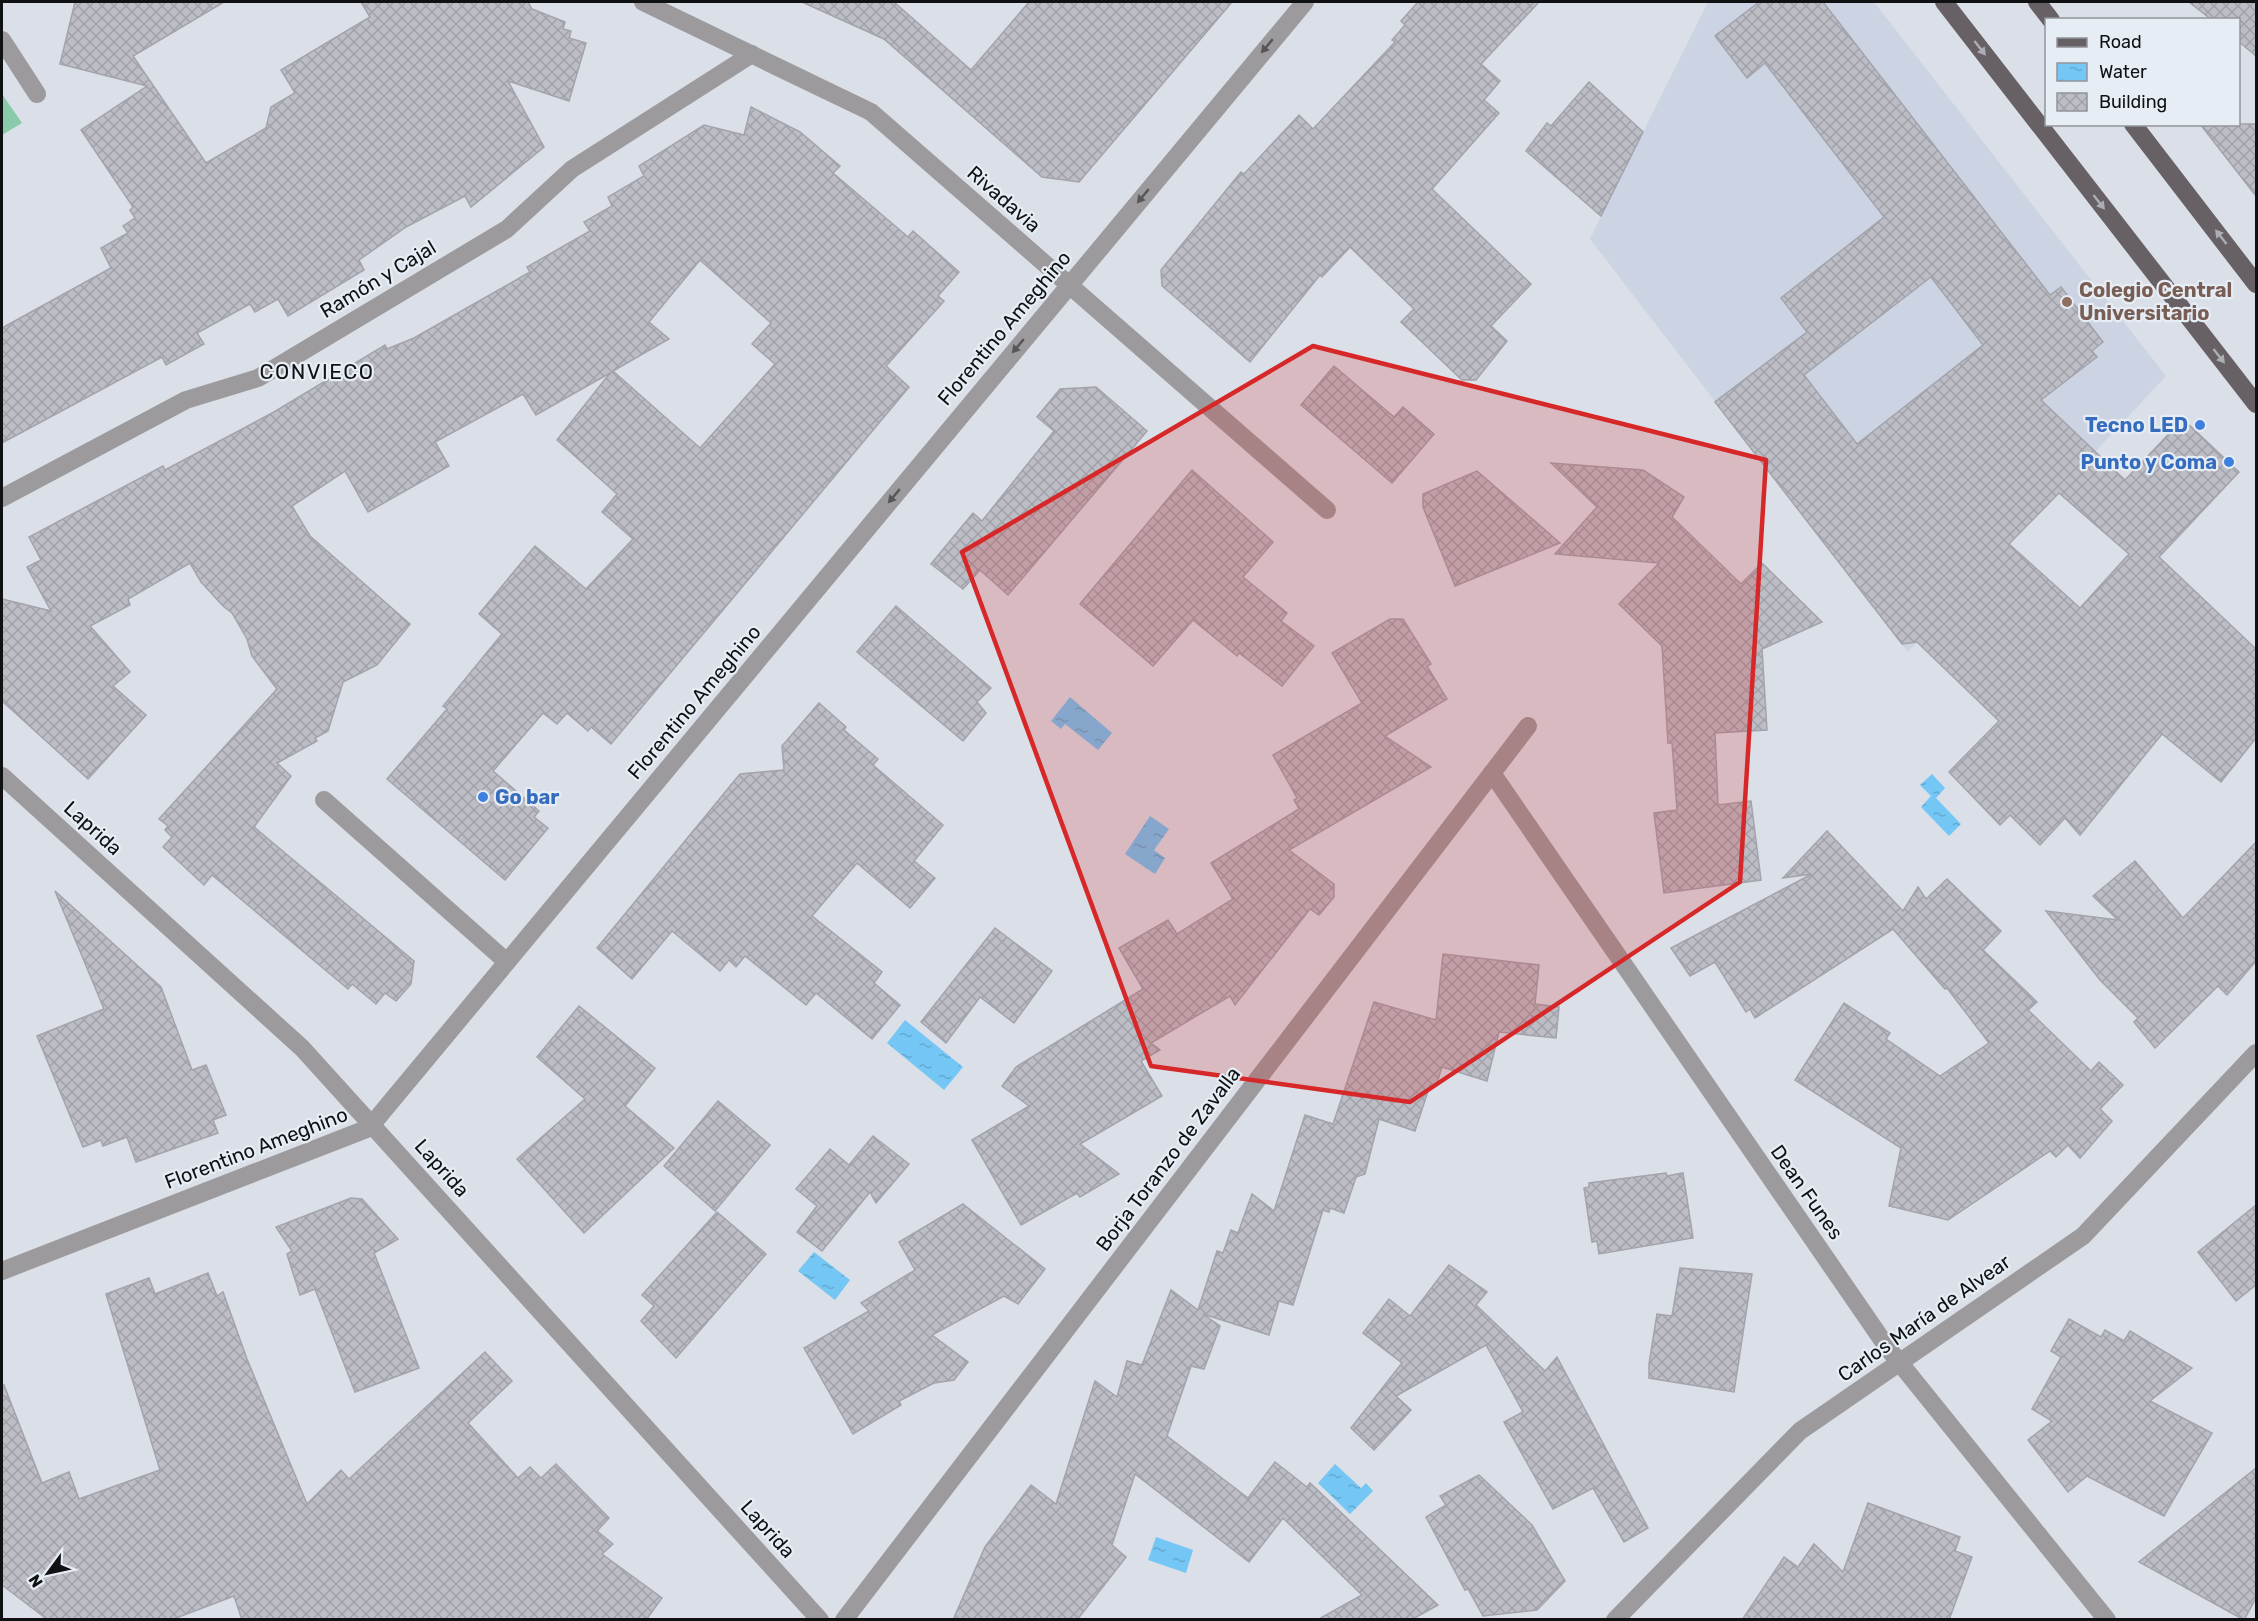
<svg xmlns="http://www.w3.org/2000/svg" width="2258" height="1621" font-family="Rubik,sans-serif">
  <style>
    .built { fill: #ccd4e4 }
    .park { fill: #88caa9 }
    .water { fill: url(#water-ripples) }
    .building { fill: url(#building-cross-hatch); stroke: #a3a3ac; stroke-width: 1.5; fill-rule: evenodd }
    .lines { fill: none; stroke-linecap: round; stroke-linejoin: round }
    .minor { stroke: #9d9a9d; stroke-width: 18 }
    .primary { stroke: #676166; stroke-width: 18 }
    .oneway { fill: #565658 }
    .oneway2 { fill: #adaeb5 }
    .marked { fill: #d62828; fill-opacity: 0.2; stroke: #d62828; stroke-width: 4.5; stroke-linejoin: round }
    .education-dot { fill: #8d6e63; stroke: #e7edf5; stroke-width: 2 }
    .shop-dot { fill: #3f7fe0; stroke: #e7edf5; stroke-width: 2 }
    .labels { text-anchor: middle; stroke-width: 4.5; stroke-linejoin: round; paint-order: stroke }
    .street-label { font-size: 20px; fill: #0f1113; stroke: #e7edf5 }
    .education-label { font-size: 20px; font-weight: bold; fill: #785e54; stroke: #e7edf5; text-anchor: start }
    .shop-label { font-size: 20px; font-weight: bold; fill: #366cbe; stroke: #e7edf5; text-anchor: end }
    .neighbourhood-label { font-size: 21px; letter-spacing: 1.5px; fill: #0f1113; stroke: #e7edf5 }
  </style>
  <defs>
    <pattern id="water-ripples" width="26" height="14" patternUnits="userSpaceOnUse" patternTransform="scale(1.5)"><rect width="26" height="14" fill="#74c6f4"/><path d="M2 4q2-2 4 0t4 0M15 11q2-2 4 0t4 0" fill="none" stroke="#63a9d0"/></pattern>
    <pattern id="building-cross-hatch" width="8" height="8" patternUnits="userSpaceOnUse" patternTransform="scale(1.5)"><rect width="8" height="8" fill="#bdbdc6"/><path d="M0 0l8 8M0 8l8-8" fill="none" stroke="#a1a1a9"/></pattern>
  </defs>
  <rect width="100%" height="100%" fill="#dadfe8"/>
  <polygon class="built" points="1708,2 1874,2 2166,376 1908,652 1590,239"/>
  <polygon class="park" points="2,94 22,123 2,135"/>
  <g class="water">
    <polygon points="1070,697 1112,733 1098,750 1065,724 1061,729 1051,721"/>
    <polygon points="1932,774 1945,788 1936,798 1961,824 1949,836 1921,807 1931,796 1920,785"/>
    <polygon points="1150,816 1169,829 1154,850 1165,858 1155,874 1125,854"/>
    <polygon points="905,1020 963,1067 944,1090 887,1043"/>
    <polygon points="814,1252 850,1280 835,1300 798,1271"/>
    <polygon points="1335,1464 1361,1488 1366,1483 1373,1491 1350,1514 1318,1483"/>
    <polygon points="1156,1537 1193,1550 1186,1573 1148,1560"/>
  </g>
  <g class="building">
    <polygon points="75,2 224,2 133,56 206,163 266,128 271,107 295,93 281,70 370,17 361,2 528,2 532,9 565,22 563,29 571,31 569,38 586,43 569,101 508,81 544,147 471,207 465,196 406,227 359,260 364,270 288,316 278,299 255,312 250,304 197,333 204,344 166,365 162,357 2,443 2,328 111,268 101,248 128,233 123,226 135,218 130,210 133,207 81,130 147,86 60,64"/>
    <polygon points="802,2 894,2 971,70 1029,2 1232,2 1079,182 1042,177 884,39"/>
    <polygon points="1418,2 1539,2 1481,64 1500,81 1484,100 1499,113 1432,189 1531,284 1491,326 1507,341 1476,380 1462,380 1401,322 1414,309 1350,247 1322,277 1320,275 1250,362 1162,286 1161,270 1241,172 1244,174 1299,115 1313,129 1395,42 1392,40 1405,25 1401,21"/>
    <path d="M1759 2H1823L2050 295 2061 287 2103 342 2092 351 2097 357 2041 400 2125 480 2183 419 2239 472 2159 557 2256 649V738L2221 782 2162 734 2080 835 2065 818 2040 845 2010 815 2000 825 1949 772 1999 721 1917 642 1902 644 1715 402 1807 332 1781 298 1884 217 1765 63 1747 78 1715 36ZM1931 277 1983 345 1857 444 1804 375ZM2059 493 2129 554 2080 608 2009 544Z"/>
    <polygon points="2189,2 2256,2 2256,56 2238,41 2238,20 2212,20"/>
    <polygon points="1589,82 1643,132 1601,216 1526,151 1547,123 1551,126"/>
    <path d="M751 107 800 132 840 166 833 173 908 237 913 231 959 272 938 296 944 301 886 366 909 387 611 744 591 727 588 731 567 713 557 724 543 713 493 771 539 811 534 817 548 828 505 880 387 779 447 709 443 706 502 634 479 614 535 546 586 589 633 539 602 512 617 494 557 440 610 373 536 415 523 394 435 442 449 466 368 512 345 471 292 506 310 536 410 624 377 665 343 682 328 731 315 738 317 741 277 763 291 776 254 827 414 961 411 984 396 1001 385 993 376 1004 352 984 348 989 212 875 204 885 163 847 172 837 165 830 168 826 159 819 277 689 252 656 247 639 232 613 223 606 201 582 190 563 128 599 130 605 90 626 130 672 113 686 146 715 88 779 2 701V599L51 611 27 567 41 560 29 537 163 466 165 470 274 412 385 345 387 349 414 338 530 272 527 267 590 231 584 222 612 206 608 197 644 176 639 166 704 125 744 135ZM700 260 771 323 752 344 775 364 700 448 613 371 669 339 649 322Z"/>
    <polygon points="2200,124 2256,124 2256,196"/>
    <polygon points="1334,366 1394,417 1403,407 1434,434 1392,483 1301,405"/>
    <polygon points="1096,387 1147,431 1008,595 980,570 963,589 931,564 973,513 982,521 1054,431 1037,417 1060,389"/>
    <polygon points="1551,463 1643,470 1684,497 1672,517 1741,584 1762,563 1822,622 1762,649 1767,730 1715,733 1718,805 1751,801 1761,880 1664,893 1654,813 1677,810 1672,743 1668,743 1662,646 1619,604 1659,563 1555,554 1597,507"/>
    <polygon points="1192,470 1273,542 1243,577 1287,613 1281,621 1314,646 1282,686 1239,653 1237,656 1193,620 1153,666 1080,604"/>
    <polygon points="1477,471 1560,543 1455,586 1423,507 1423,494"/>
    <polygon points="896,606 991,688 977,702 986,713 963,741 857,652"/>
    <polygon points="1390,619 1403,619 1431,664 1427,666 1447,699 1385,736 1431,767 1289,850 1334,884 1334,897 1319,915 1310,909 1235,1005 1230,996 1151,1043 1160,1050 1141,1061 1162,1096 1080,1144 1119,1174 1080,1197 1077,1193 1021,1225 972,1140 1029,1106 1002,1086 1016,1067 1143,989 1119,948 1168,920 1177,934 1233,899 1211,863 1299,809 1294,800 1297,798 1273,755 1362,703 1332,653"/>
    <polygon points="819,703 846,727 844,730 878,759 873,765 943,825 914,861 935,878 910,908 857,863 812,916 882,972 874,983 900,1005 872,1039 816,993 806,1005 745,956 736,967 729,960 720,971 672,931 632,979 597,948 740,774 784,770 782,746"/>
    <polygon points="1827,831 1903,911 1918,887 1926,899 1947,879 2001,931 1983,950 2037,1002 2028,1010 2091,1071 2099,1062 2123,1085 2100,1109 2112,1121 2080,1158 2068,1145 2056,1157 2050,1151 1948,1220 1889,1206 1901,1148 1795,1080 1844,1003 1890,1033 1886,1039 1940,1076 1989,1043 1947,988 1945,989 1893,929 1755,1018 1750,1009 1746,1012 1715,962 1690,976 1671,948 1812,874 1783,878"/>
    <polygon points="2256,842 2256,961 2227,995 2218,986 2155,1048 2134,1022 2138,1018 2100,980 2046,911 2118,920 2093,896 2135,861 2183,918"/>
    <polygon points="55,891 161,987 192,1070 206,1065 226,1115 213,1120 218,1133 136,1162 127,1137 103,1146 101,1140 83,1147 37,1036 104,1009"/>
    <polygon points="995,928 1052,971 1014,1023 980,997 946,1043 921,1022"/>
    <polygon points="1443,954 1539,965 1535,1004 1559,1007 1556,1038 1499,1032 1487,1081 1442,1067 1436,1086 1430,1085 1415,1131 1379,1119 1365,1174 1356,1177 1344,1213 1330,1208 1329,1212 1323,1210 1293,1305 1279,1301 1269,1335 1203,1314 1220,1326 1204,1369 1191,1366 1167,1436 1248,1498 1275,1462 1307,1487 1310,1483 1438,1605 1411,1620 1317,1620 1362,1595 1283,1518 1249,1562 1135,1474 1112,1545 1126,1557 1077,1620 953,1620 985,1547 1031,1485 1056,1504 1095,1381 1117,1397 1127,1361 1142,1365 1171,1290 1198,1310 1217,1251 1223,1253 1231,1230 1238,1233 1252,1194 1274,1211 1305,1115 1333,1124 1374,1002 1436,1020"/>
    <polygon points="579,1006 655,1068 625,1106 674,1148 584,1233 517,1159 585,1099 537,1057"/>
    <polygon points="718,1101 770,1145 715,1211 664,1166"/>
    <polygon points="873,1136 909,1164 876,1203 870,1192 822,1251 797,1232 817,1206 796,1189 830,1149 849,1165"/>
    <polygon points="1666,1173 1667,1176 1683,1173 1693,1238 1599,1254 1597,1241 1592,1242 1584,1188 1589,1187 1589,1183"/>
    <polygon points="351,1198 362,1199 398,1239 374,1253 419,1368 355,1392 315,1289 300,1295 287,1254 292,1251 276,1227"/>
    <polygon points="963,1204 1045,1269 1018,1304 1004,1296 932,1335 968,1362 954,1380 934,1383 899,1401 901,1405 853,1434 804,1348 869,1311 861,1303 915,1270 899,1242"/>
    <polygon points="2256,1205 2256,1285 2236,1301 2198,1252"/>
    <polygon points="717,1212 766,1254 676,1358 641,1321 654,1306 642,1295"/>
    <polygon points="1449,1265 1487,1292 1476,1305 1545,1371 1557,1357 1648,1528 1624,1542 1593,1488 1553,1509 1504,1422 1523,1412 1486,1345 1396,1396 1411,1410 1374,1450 1351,1428 1402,1363 1363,1333 1389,1299 1410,1316"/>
    <polygon points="1680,1268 1752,1274 1734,1392 1649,1378 1649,1364 1657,1314 1672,1316"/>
    <polygon points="208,1273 217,1296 223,1292 247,1359 307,1504 341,1470 349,1479 485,1352 512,1381 468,1423 518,1478 530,1467 541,1478 556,1464 609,1518 597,1531 613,1544 602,1554 662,1598 646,1620 242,1620 234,1596 171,1620 48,1620 2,1585 2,1385 4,1385 42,1483 69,1472 79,1499 160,1470 106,1294 149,1278 155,1294"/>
    <polygon points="2069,1319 2101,1337 2105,1330 2124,1341 2130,1331 2192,1368 2150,1401 2212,1433 2164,1516 2087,1476 2068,1492 2028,1440 2052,1421 2032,1409 2061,1357 2051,1351"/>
    <polygon points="2256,1468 2256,1598 2244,1620 2139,1562"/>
    <polygon points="1479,1475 1532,1525 1565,1581 1537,1610 1483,1616 1468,1589 1465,1590 1426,1517 1446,1505 1440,1496"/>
    <polygon points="1868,1503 1960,1537 1955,1551 1972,1557 1949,1620 1742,1620 1784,1557 1798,1567 1814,1544 1843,1572"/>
  </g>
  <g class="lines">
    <g class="minor">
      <polyline points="643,2 871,112 1327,510"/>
      <polyline points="2,40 37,94"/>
      <polyline points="2,498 186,400 258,378 507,229 572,169 752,54"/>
      <polyline points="1492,773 1887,1347 2107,1620"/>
      <polyline points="2,776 302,1048 820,1620"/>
      <polyline points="324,800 507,962"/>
      <polyline points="2,1271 369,1128 1305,2"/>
      <polyline points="844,1620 1528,726"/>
      <polyline points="1615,1620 1800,1431 2083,1236 2256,1053"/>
    </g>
    <g class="primary">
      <polyline points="1944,2 2256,404"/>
      <polyline points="2037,2 2051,20"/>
      <polyline points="2133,124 2256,284"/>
    </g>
  </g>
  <defs><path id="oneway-solid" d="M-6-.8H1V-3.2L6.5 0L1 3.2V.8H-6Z" transform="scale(1.5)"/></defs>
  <g class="oneway">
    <use href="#oneway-solid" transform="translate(1267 46) rotate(130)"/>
    <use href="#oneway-solid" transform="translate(1143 196) rotate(130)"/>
    <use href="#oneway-solid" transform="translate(1018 346) rotate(130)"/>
    <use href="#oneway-solid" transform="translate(894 496) rotate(130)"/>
  </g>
  <g class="oneway2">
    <use href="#oneway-solid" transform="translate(1980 48) rotate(52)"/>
    <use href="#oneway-solid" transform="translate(2099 202) rotate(52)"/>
    <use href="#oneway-solid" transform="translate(2221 237) rotate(-128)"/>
    <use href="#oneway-solid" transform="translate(2219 356) rotate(52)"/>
  </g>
  <path class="marked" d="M1313 346 1766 460 1740 882 1410 1102 1151 1066 962 552Z"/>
  <circle class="education-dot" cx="2067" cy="302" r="6"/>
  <g class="shop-dot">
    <circle cx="2200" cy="425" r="6"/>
    <circle cx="2229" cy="462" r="6"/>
    <circle cx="483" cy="797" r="6"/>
  </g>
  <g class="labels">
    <g class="street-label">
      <text transform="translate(1004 199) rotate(41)" y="7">Rivadavia</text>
      <text transform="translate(378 279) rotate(-31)" y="7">Ramón y Cajal</text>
      <text transform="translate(1004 328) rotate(-50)" y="7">Florentino Ameghino</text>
      <text transform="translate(694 702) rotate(-50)" y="7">Florentino Ameghino</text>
      <text transform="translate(93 828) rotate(42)" y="7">Laprida</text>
      <text transform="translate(256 1148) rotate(-21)" y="7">Florentino Ameghino</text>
      <text transform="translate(1168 1159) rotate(-53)" y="7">Borja Toranzo de Zavalla</text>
      <text transform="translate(442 1168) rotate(48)" y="7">Laprida</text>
      <text transform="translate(1807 1192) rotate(55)" y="7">Dean Funes</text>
      <text transform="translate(1924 1318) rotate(-35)" y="7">Carlos María de Alvear</text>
      <text transform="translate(768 1529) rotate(48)" y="7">Laprida</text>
    </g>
    <g class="education-label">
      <text x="2079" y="297">Colegio Central<tspan x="2079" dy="23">Universitario</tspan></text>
    </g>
    <g class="shop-label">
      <text x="2188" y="432">Tecno LED</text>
      <text x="2217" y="469">Punto y Coma</text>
      <text x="495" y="804" text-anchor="start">Go bar</text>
    </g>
    <g class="neighbourhood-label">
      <text x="317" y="379">CONVIECO</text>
    </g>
  </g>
  <rect width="2258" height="1621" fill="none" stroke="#0f1113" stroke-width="6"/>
  <rect x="2045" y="18" width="195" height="108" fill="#e7edf5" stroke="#91959b" stroke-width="1.5"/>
  <rect x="2057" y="38" width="30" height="9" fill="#676166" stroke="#91959b" stroke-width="1.5"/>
  <text x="2099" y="48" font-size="18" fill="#0f1113">Road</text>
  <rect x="2057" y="63" width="30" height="18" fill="url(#water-ripples)" stroke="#91959b" stroke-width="1.5"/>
  <text x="2099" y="78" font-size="18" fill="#0f1113">Water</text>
  <rect x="2057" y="93" width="30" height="18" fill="url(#building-cross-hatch)" stroke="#91959b" stroke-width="1.5"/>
  <text x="2099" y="108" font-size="18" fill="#0f1113">Building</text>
  <g transform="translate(48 1573) rotate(237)" stroke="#e7edf5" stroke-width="4.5" paint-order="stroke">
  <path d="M0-4.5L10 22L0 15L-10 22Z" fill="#0f1113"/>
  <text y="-9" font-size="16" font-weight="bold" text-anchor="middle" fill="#0f1113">N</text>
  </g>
</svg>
